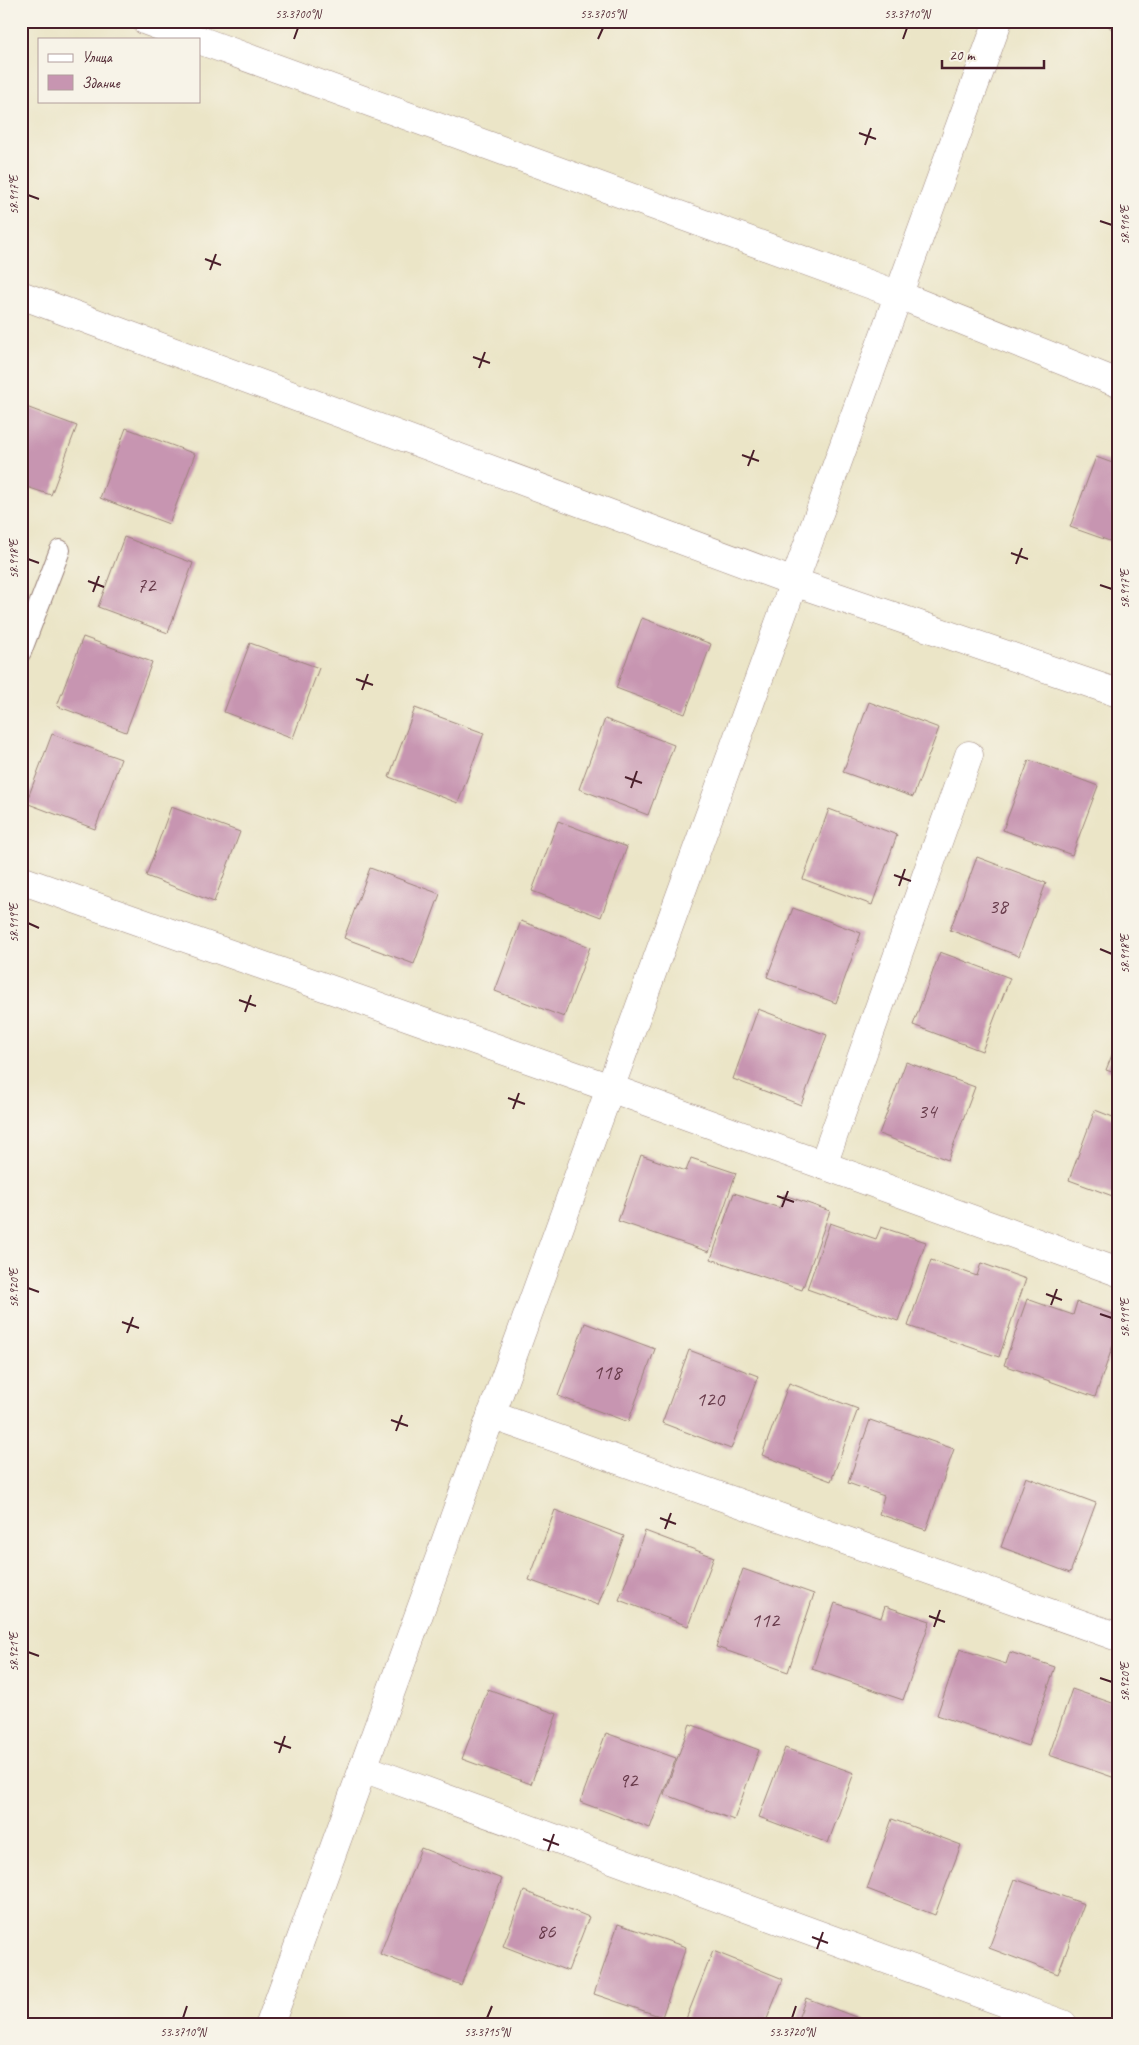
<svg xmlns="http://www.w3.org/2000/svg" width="1139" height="2045" font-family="Caveat,sans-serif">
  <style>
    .building { fill: #c795b1 }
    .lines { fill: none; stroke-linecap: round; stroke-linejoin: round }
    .service-casing { stroke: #9a8279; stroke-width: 22 }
    .minor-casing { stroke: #9a8279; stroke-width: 29 }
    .service { stroke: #fff; stroke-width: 20 }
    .minor { stroke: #fff; stroke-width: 28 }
    .ticks { fill: none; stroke: #4a1f2b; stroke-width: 2 }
    .labels { text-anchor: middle; stroke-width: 4; stroke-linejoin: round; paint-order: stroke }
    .number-label { font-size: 21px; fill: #693c4c }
    .neatline { fill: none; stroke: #4a1f2b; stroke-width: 2 }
    .ticks-label { font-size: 12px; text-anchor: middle; fill: #4a1f2b }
  </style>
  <rect width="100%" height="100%" fill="#f7f3e8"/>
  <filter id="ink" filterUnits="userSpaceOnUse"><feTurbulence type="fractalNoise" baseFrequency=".02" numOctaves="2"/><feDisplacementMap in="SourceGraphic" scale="10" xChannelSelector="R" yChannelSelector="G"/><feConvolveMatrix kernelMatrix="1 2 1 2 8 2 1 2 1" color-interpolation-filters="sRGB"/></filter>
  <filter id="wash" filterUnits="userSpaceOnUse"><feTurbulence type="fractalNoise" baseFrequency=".0096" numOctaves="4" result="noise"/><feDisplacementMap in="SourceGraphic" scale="20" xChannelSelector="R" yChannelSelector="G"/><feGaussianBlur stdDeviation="1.12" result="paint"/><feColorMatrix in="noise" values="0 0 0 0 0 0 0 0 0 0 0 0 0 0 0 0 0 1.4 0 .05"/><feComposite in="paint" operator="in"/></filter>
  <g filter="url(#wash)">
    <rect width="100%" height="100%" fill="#ebe5c7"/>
    <g id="blocks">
      <g class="building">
        <polygon points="1103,21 1118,21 1118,35"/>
        <polygon points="21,405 77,426 51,495 21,485"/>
        <polygon points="126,428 195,454 169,524 100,498"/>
        <polygon points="1096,457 1118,465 1118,544 1070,527"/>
        <polygon points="124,537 193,563 168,633 98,607"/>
        <polygon points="642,618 711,644 685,714 616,688"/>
        <polygon points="83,637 152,662 126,732 57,706"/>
        <polygon points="250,643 319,668 293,738 224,712"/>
        <polygon points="869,702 939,728 913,797 843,772"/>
        <polygon points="415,708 484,733 458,803 389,777"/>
        <polygon points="605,719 674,745 648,815 579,789"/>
        <polygon points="52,734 121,759 95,829 26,803"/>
        <polygon points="1029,760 1098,786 1072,855 1003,830"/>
        <polygon points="171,807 240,832 214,902 146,876"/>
        <polygon points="829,809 897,835 872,905 803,879"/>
        <polygon points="558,821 627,847 601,917 532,891"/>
        <polygon points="977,857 1046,883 1019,956 950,930"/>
        <polygon points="370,868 440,894 414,964 344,938"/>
        <polygon points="793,908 861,933 836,1003 767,977"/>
        <polygon points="521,921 590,947 564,1017 495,991"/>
        <polygon points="940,952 1010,978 982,1051 913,1025"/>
        <polygon points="758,1009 827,1035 801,1105 733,1079"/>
        <polygon points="1118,1040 1118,1074 1106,1070"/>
        <polygon points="906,1062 975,1087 948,1160 879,1134"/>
        <polygon points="1095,1110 1118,1119 1118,1198 1069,1180"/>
        <polygon points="641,1155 686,1171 691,1158 736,1173 709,1252 618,1221"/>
        <polygon points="734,1193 780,1208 784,1195 830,1211 802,1290 711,1259"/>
        <polygon points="830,1223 876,1239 881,1227 926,1242 898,1321 807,1289"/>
        <polygon points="931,1260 977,1276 981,1263 1026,1279 999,1357 908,1326"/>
        <polygon points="1027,1299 1073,1315 1077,1302 1118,1316 1118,1331 1095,1397 1004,1365"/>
        <polygon points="585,1323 655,1349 628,1422 558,1396"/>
        <polygon points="689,1350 758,1376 731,1449 662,1423"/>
        <polygon points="789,1383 858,1409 831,1481 762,1455"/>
        <polygon points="870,1420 954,1449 926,1530 879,1514 884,1496 848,1483"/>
        <polygon points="1026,1477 1096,1503 1070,1573 1001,1547"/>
        <polygon points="555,1510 624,1536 598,1605 529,1580"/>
        <polygon points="645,1531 714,1557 688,1626 619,1600"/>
        <polygon points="743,1569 814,1594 788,1672 716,1647"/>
        <polygon points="835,1603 881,1618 885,1606 930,1621 903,1700 812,1669"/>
        <polygon points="960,1649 1006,1664 1010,1652 1055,1667 1028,1746 937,1715"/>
        <polygon points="488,1689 557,1714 531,1784 462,1759"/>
        <polygon points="1072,1689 1118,1705 1118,1779 1049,1755"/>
        <polygon points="690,1724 759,1750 734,1820 664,1794"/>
        <polygon points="606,1733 676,1758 650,1828 580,1802"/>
        <polygon points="785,1748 854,1773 828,1843 759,1817"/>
        <polygon points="892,1819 961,1845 935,1915 867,1889"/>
        <polygon points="421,1848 502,1879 461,1985 380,1954"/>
        <polygon points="1015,1879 1084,1904 1058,1974 989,1948"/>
        <polygon points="524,1891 589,1917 568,1971 503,1946"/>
        <polygon points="618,1924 686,1947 662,2017 594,1994"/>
        <polygon points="713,1951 783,1979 765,2024 684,2024"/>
        <polygon points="806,1998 866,2021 865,2024 796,2024"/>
      </g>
    </g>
  </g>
  <g filter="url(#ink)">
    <use href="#blocks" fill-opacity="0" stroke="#9a8279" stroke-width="1"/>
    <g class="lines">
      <defs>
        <polyline id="service" points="21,652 60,550"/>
        <g id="minor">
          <polyline points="146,21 194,39"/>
          <polyline points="199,40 899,295 1118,383"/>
          <polyline points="21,295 794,582 1118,693"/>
          <polyline points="21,880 610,1088 1118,1272"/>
          <polyline points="823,1165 969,755"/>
          <polyline points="491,1415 1118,1637"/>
          <polyline points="363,1768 1063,2024"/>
          <polyline points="270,2024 998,21"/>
        </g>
      </defs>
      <use href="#service" class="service-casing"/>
      <use href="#minor" class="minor-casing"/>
      <use href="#service" class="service"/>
      <use href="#minor" class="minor"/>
    </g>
  </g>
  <path class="ticks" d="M294 39 298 28M598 39 603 28M903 39 907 28M859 133 876 139M865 145 871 128M28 195 39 199M1100 221 1112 225M205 259 221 265M210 270 216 254M473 357 490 363M479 368 485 352M742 455 759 461M748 466 754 450M1011 553 1028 559M28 559 39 563M1016 564 1022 548M88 581 104 587M1100 585 1112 589M93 592 99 576M356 679 373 685M362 690 368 674M625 777 642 783M631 788 637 771M894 875 911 881M899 886 905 869M28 923 39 928M1100 949 1112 954M239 1000 256 1006M245 1012 251 995M508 1098 525 1104M513 1109 519 1093M777 1196 794 1202M782 1207 788 1191M28 1288 39 1292M1046 1294 1062 1300M1051 1305 1057 1289M1100 1314 1112 1318M122 1322 139 1328M127 1333 133 1317M391 1420 408 1426M396 1431 402 1415M660 1518 676 1524M665 1529 671 1513M929 1616 945 1622M934 1627 940 1610M28 1652 39 1656M1100 1678 1112 1682M274 1742 291 1748M279 1753 285 1736M543 1839 559 1845M548 1851 554 1834M812 1937 828 1943M817 1949 823 1932M183 2018 187 2006M487 2018 492 2006M792 2018 796 2006"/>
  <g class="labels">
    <g class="number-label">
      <text x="146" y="592">72</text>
      <text x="998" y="913">38</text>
      <text x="927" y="1118">34</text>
      <text x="607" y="1379">118</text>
      <text x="710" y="1406">120</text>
      <text x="765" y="1627">112</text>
      <text x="628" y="1787">92</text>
      <text x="546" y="1938">86</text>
    </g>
  </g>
  <rect width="1139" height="2045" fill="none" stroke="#f7f3e8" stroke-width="55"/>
  <rect x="38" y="38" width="162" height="65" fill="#f7f3e8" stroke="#b29e9c"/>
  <rect x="48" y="54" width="25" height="8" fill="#ffffff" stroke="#b29e9c"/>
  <text x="82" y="62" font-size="15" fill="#4a1f2b">Улица</text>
  <rect x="48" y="75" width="25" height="15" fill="#c795b1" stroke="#b29e9c"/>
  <text x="82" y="88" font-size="15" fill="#4a1f2b">Здание</text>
  <path d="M942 60v8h102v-8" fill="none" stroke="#4a1f2b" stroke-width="2.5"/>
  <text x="949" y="60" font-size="15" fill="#4a1f2b" stroke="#f7f3e8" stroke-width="4" paint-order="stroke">20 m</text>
  <rect x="28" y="28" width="1084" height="1990" class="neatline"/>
  <g class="ticks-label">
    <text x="298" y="18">53.3700°N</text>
    <text x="603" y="18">53.3705°N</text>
    <text x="907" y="18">53.3710°N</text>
    <text transform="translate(14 195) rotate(-90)" y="4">58.917°E</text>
    <text transform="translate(1125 225) rotate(-90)" y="4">58.916°E</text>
    <text transform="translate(14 559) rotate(-90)" y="4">58.918°E</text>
    <text transform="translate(1125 589) rotate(-90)" y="4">58.917°E</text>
    <text transform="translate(14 923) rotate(-90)" y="4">58.919°E</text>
    <text transform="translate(1125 954) rotate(-90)" y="4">58.918°E</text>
    <text transform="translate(14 1288) rotate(-90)" y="4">58.920°E</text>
    <text transform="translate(1125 1318) rotate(-90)" y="4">58.919°E</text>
    <text transform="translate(14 1652) rotate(-90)" y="4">58.921°E</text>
    <text transform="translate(1125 1682) rotate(-90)" y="4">58.920°E</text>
    <text x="183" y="2036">53.3710°N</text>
    <text x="487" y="2036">53.3715°N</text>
    <text x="792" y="2036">53.3720°N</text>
  </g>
</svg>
